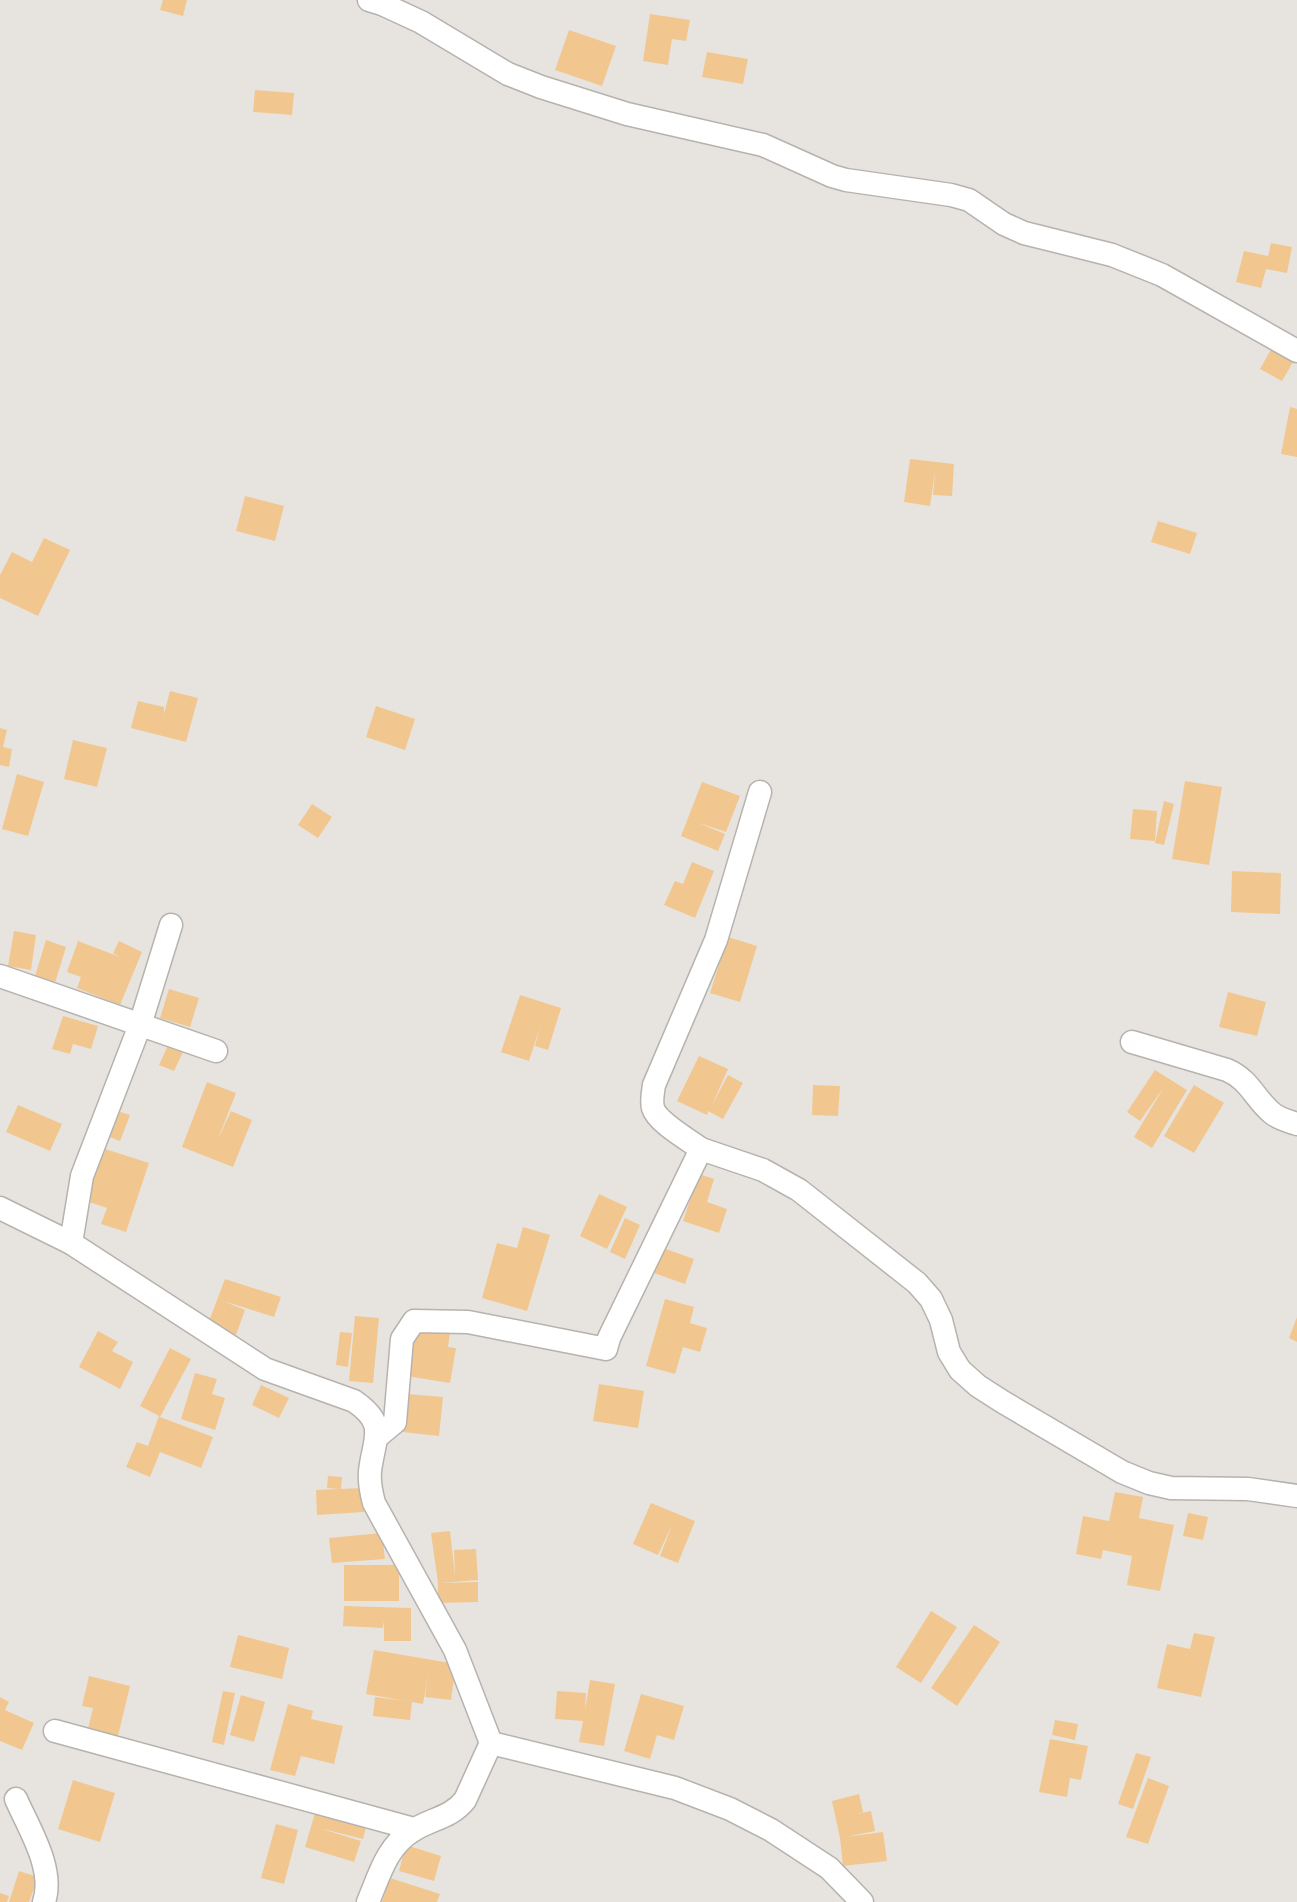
<svg xmlns="http://www.w3.org/2000/svg" width="1297" height="1902" font-family="Overpass,sans-serif">
  <style>
    .building { fill: #f1c78f }
    .lines { fill: none; stroke-linecap: round; stroke-linejoin: round }
    .minor-casing { stroke: #b6b2ae; stroke-width: 25 }
    .minor { stroke: #fff; stroke-width: 22 }
  </style>
  <rect width="100%" height="100%" fill="#e7e4df"/>
  <g class="building">
    <polygon points="163,0 187,0 183,16 160,10"/>
    <polygon points="650,14 690,20 686,41 672,39 668,65 643,61"/>
    <polygon points="569,30 616,46 602,86 555,70"/>
    <polygon points="707,52 748,59 743,84 702,77"/>
    <polygon points="255,90 294,93 292,115 253,112"/>
    <polygon points="1271,243 1292,247 1287,273 1266,269 1261,288 1236,282 1244,251 1268,256"/>
    <polygon points="1274,344 1296,357 1282,381 1260,369"/>
    <polygon points="1290,407 1297,409 1297,457 1281,454"/>
    <polygon points="910,459 954,464 952,496 933,495 935,471 930,506 904,502"/>
    <polygon points="245,496 284,506 275,541 236,531"/>
    <polygon points="1158,521 1197,533 1190,554 1151,542"/>
    <polygon points="44,538 70,550 38,616 0,598 0,575 12,552 32,562"/>
    <polygon points="170,691 198,698 186,742 131,728 138,701 164,707 164,714"/>
    <polygon points="376,706 415,719 405,750 366,737"/>
    <polygon points="0,728 7,730 3,747 12,749 9,767 0,765"/>
    <polygon points="73,740 107,748 97,787 64,779"/>
    <polygon points="17,774 44,782 28,836 2,829"/>
    <polygon points="1185,781 1222,787 1209,865 1172,859"/>
    <polygon points="702,782 740,796 726,832 699,823 725,834 718,851 681,836"/>
    <polygon points="1164,801 1174,804 1164,845 1155,843"/>
    <polygon points="312,804 332,817 318,838 298,825"/>
    <polygon points="1133,809 1157,811 1155,841 1130,839"/>
    <polygon points="692,862 714,871 695,918 664,905 675,881 683,884"/>
    <polygon points="1232,871 1281,873 1280,914 1231,912"/>
    <polygon points="14,931 36,935 31,970 8,966"/>
    <polygon points="728,937 757,946 740,1002 710,993"/>
    <polygon points="46,940 66,947 55,983 35,976"/>
    <polygon points="78,941 120,957 113,953 119,941 142,952 120,1005 77,988 81,977 67,972"/>
    <polygon points="169,989 199,998 190,1027 160,1018"/>
    <polygon points="1228,992 1266,1002 1257,1036 1219,1027"/>
    <polygon points="520,995 561,1008 548,1050 535,1046 540,1027 529,1061 501,1052"/>
    <polygon points="63,1016 98,1026 91,1049 73,1044 70,1054 52,1049"/>
    <polygon points="170,1041 185,1048 174,1071 159,1065"/>
    <polygon points="699,1056 728,1069 712,1105 728,1075 743,1083 723,1119 708,1111 707,1115 677,1101"/>
    <polygon points="1155,1070 1187,1090 1152,1148 1134,1137 1164,1087 1140,1121 1127,1112"/>
    <polygon points="207,1082 236,1093 218,1139 231,1111 252,1120 233,1167 182,1147"/>
    <polygon points="813,1085 840,1086 838,1116 812,1115"/>
    <polygon points="1194,1085 1224,1103 1194,1153 1164,1136"/>
    <polygon points="18,1105 62,1124 50,1151 6,1132"/>
    <polygon points="114,1110 130,1115 120,1141 104,1135"/>
    <polygon points="102,1148 149,1163 126,1232 101,1224 107,1208 86,1201"/>
    <polygon points="699,1174 714,1179 707,1202 727,1209 719,1233 683,1221"/>
    <polygon points="599,1194 627,1207 607,1249 580,1236"/>
    <polygon points="625,1218 640,1225 625,1259 610,1252"/>
    <polygon points="523,1227 550,1235 527,1311 482,1298 497,1243 517,1248"/>
    <polygon points="663,1248 694,1259 685,1284 654,1273"/>
    <polygon points="225,1279 281,1297 274,1317 223,1301 245,1310 236,1335 208,1324"/>
    <polygon points="665,1299 694,1307 690,1323 707,1328 700,1352 683,1347 675,1374 646,1366"/>
    <polygon points="355,1316 379,1318 373,1383 349,1381"/>
    <polygon points="1297,1317 1297,1342 1289,1338"/>
    <polygon points="414,1327 450,1332 448,1347 456,1348 450,1383 406,1376"/>
    <polygon points="98,1331 118,1342 112,1351 133,1362 120,1389 79,1367"/>
    <polygon points="340,1332 352,1333 348,1367 336,1365"/>
    <polygon points="170,1348 191,1359 160,1417 213,1437 201,1468 160,1452 150,1477 126,1467 137,1442 148,1446 159,1416 140,1406"/>
    <polygon points="195,1373 217,1379 212,1394 225,1398 215,1430 181,1419"/>
    <polygon points="599,1384 644,1391 638,1428 593,1421"/>
    <polygon points="261,1385 289,1398 279,1418 252,1405"/>
    <polygon points="407,1394 443,1397 439,1436 403,1432"/>
    <polygon points="328,1476 342,1477 341,1489 363,1488 364,1512 317,1515 316,1490 339,1489 327,1488"/>
    <polygon points="1115,1492 1143,1497 1139,1518 1174,1525 1160,1591 1127,1585 1132,1556 1103,1550 1101,1559 1076,1554 1083,1516 1109,1521"/>
    <polygon points="651,1503 695,1521 678,1563 660,1556 672,1525 658,1555 633,1544"/>
    <polygon points="1188,1513 1208,1517 1203,1540 1183,1536"/>
    <polygon points="450,1531 455,1576 454,1550 476,1549 478,1580 440,1583 478,1582 478,1602 438,1603 438,1583 431,1533"/>
    <polygon points="382,1533 385,1559 332,1563 329,1538"/>
    <rect x="344" y="1565" width="55" height="36"/>
    <polygon points="344,1606 411,1608 411,1641 384,1641 384,1620 383,1628 343,1626"/>
    <polygon points="931,1611 957,1627 921,1683 896,1667"/>
    <polygon points="974,1625 1000,1642 957,1706 931,1688"/>
    <polygon points="1194,1633 1215,1637 1201,1697 1157,1688 1167,1644 1190,1649"/>
    <polygon points="238,1635 289,1648 282,1679 230,1667"/>
    <polygon points="374,1650 456,1664 451,1700 425,1697 428,1675 423,1704 412,1702 410,1720 373,1716 375,1697 406,1701 366,1694"/>
    <polygon points="89,1676 130,1686 117,1740 87,1733 93,1708 82,1706"/>
    <polygon points="590,1680 615,1684 604,1746 579,1742 583,1721 555,1719 557,1691 586,1693 585,1710"/>
    <polygon points="223,1691 235,1693 224,1745 212,1742"/>
    <polygon points="641,1694 684,1706 674,1740 657,1735 650,1759 624,1751"/>
    <polygon points="241,1695 265,1702 254,1742 230,1735"/>
    <polygon points="0,1697 9,1702 5,1710 34,1723 22,1750 0,1741"/>
    <polygon points="288,1704 313,1711 311,1719 343,1726 334,1764 301,1756 295,1776 270,1770"/>
    <polygon points="1055,1720 1078,1724 1075,1740 1052,1735"/>
    <polygon points="1050,1739 1088,1746 1081,1780 1070,1778 1067,1797 1039,1792"/>
    <polygon points="1136,1753 1151,1757 1133,1809 1118,1804"/>
    <polygon points="1148,1778 1169,1786 1148,1844 1126,1837"/>
    <polygon points="73,1780 115,1793 100,1842 58,1829"/>
    <polygon points="859,1794 863,1812 856,1814 871,1811 875,1831 846,1837 883,1832 887,1861 843,1866 840,1838 832,1801"/>
    <polygon points="317,1806 368,1819 363,1839 319,1828 361,1841 354,1862 305,1847"/>
    <polygon points="276,1824 298,1830 284,1884 261,1878"/>
    <polygon points="406,1845 441,1856 434,1881 399,1871"/>
    <polygon points="19,1871 38,1877 29,1902 9,1902"/>
    <polygon points="390,1878 440,1894 437,1902 382,1902"/>
    <polygon points="0,1893 9,1896 7,1902 0,1902"/>
  </g>
  <g class="lines">
    <defs>
      <g id="minor">
        <polyline points="369,0 382,4 421,22 508,74 541,87 627,114 763,145 832,176 846,180 951,195 969,200 1004,224 1024,233 1112,255 1162,275 1297,351"/>
        <path d="M171 925 140 1025 82 1176 71 1243 265 1369 354 1401C388 1424 374 1438 370 1471 369 1482 371 1492 374 1503L455 1650 491 1743 465 1800C451 1818 430 1819 412 1831 387 1846 379 1876 368 1902"/>
        <polyline points="0,976 216,1051"/>
        <path d="M1132 1042 1227 1070C1250 1080 1254 1098 1272 1113 1279 1119 1288 1121 1297 1124"/>
        <path d="M701 1149C689 1140 657 1122 653 1108 651 1101 653 1092 654 1085L716 940 760 792"/>
        <polyline points="0,1208 71,1243"/>
        <polyline points="377,1437 395,1422 402,1339 414,1321 468,1322 606,1349 609,1338 701,1149 763,1170 799,1190 917,1283 931,1299 941,1320 949,1352 960,1370 978,1386 1003,1402 1122,1472 1149,1483 1171,1488 1248,1489 1297,1496"/>
        <polyline points="55,1731 414,1829"/>
        <polyline points="491,1743 675,1788 730,1809 771,1830 829,1868 862,1902"/>
        <path d="M16 1799C29 1829 55 1869 44 1902"/>
      </g>
    </defs>
    <use href="#minor" class="minor-casing"/>
    <use href="#minor" class="minor"/>
  </g>
</svg>
